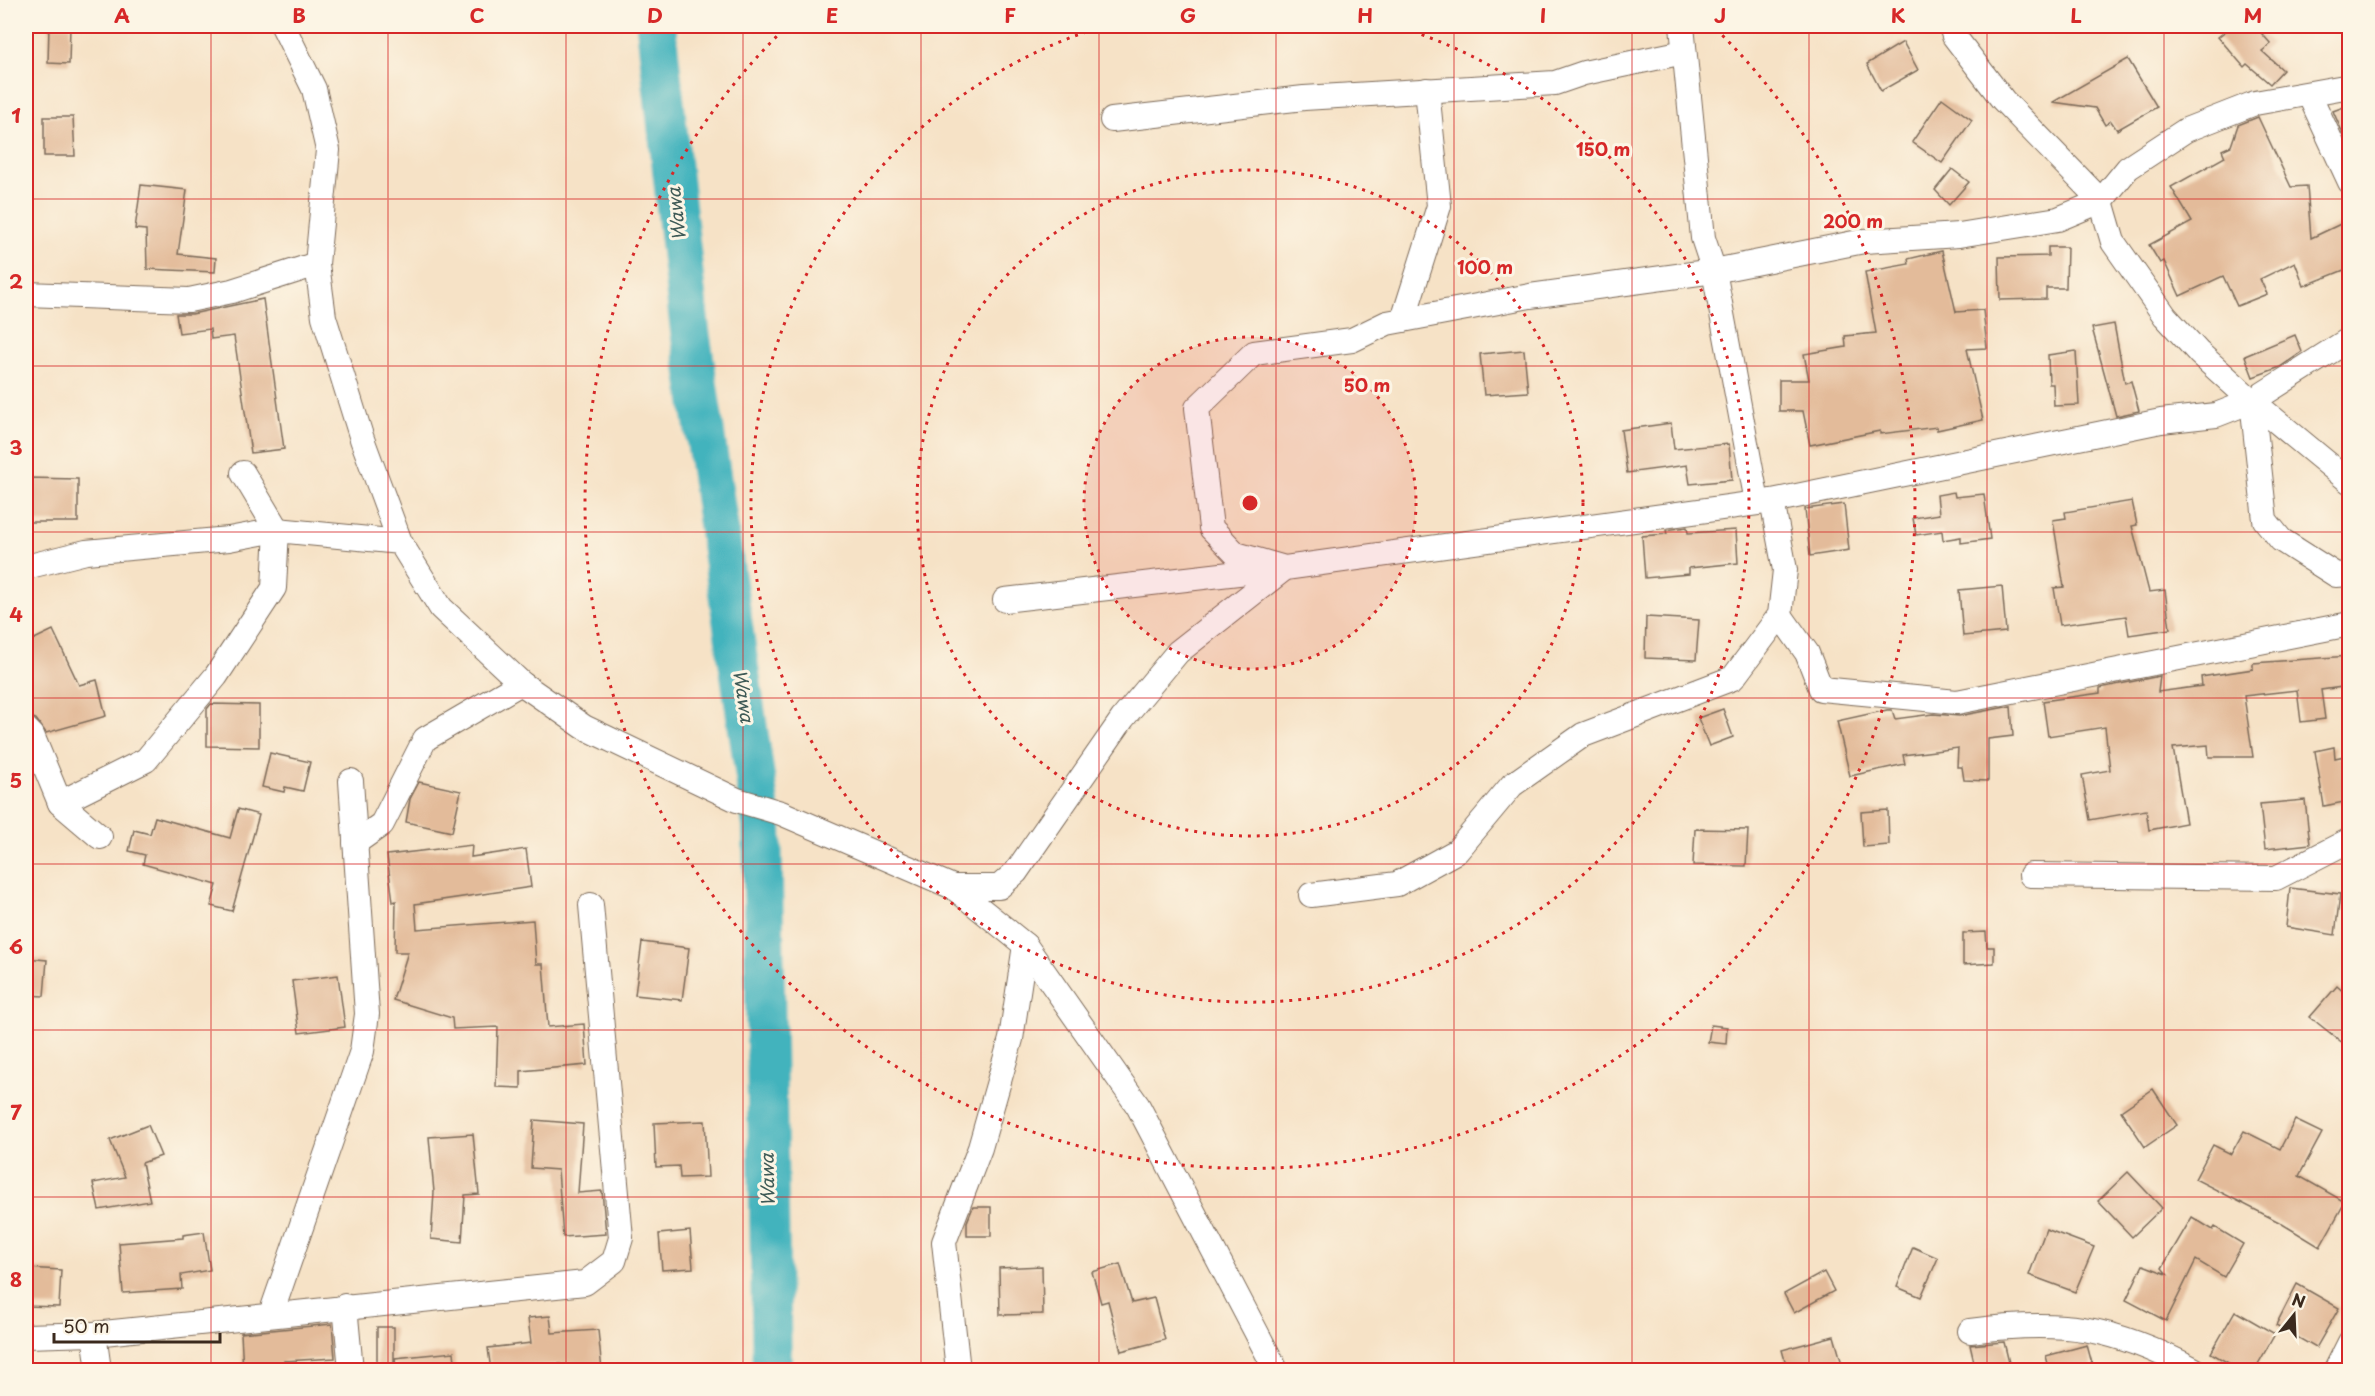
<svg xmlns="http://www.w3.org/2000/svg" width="2375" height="1396" font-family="'Playpen Sans',sans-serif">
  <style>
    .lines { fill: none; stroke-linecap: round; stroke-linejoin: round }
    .river { stroke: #43b3bd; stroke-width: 40 }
    .building { fill: #e3bb9a }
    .minor-casing { stroke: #7c6a59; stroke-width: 26 }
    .minor { stroke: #fff; stroke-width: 24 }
    .grid { fill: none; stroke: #d62828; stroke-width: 1.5; stroke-opacity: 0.55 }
    .ring { fill: none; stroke: #d62828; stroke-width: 3; stroke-dasharray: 3 6 }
    .labels { text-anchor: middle; stroke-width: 6; stroke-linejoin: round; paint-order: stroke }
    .water-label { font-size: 18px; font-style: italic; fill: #3e5a56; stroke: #fcf5e5 }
    .centre { fill: #d62828; stroke: #fcf5e5; stroke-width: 3 }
    .ring-label { font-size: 18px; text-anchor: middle; font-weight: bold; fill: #d62828; stroke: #fcf5e5; stroke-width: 6; stroke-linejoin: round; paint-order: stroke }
    .neatline { fill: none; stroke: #d62828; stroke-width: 2 }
    .grid-label { font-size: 20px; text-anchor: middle; font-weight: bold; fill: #d62828 }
  </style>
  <rect width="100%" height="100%" fill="#fcf5e5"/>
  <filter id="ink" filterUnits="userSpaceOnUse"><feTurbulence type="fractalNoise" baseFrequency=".0167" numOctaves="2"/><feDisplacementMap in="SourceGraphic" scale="12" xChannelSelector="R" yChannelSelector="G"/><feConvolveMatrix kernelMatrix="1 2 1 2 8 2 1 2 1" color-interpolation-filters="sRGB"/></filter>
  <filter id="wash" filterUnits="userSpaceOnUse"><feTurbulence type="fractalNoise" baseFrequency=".008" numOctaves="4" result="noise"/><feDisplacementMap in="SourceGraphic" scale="24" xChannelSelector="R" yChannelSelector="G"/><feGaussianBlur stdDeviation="1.35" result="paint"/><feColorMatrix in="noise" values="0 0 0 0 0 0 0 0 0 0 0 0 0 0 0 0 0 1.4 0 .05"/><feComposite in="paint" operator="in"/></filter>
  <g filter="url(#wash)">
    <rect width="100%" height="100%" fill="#f6e2c6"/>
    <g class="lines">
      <polyline class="river" points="656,26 690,331 762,825 772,1370"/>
    </g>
    <g id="blocks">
      <g class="building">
        <polygon points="49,26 70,26 69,64 48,63"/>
        <polygon points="2232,26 2255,26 2271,44 2262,51 2283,70 2270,84 2247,64 2244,67 2218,37"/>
        <polygon points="1903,42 1918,70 1881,91 1867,64"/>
        <polygon points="2128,59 2157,107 2117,130 2111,121 2105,125 2095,108 2053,102"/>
        <polygon points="1942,98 1972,120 1942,163 1912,142"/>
        <polygon points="2349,105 2349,147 2333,111"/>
        <polygon points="44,117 73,117 75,156 44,156"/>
        <polygon points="2258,117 2291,187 2307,186 2311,238 2349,220 2349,268 2304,286 2295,262 2260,279 2267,294 2237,306 2223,276 2180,296 2164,261 2160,263 2149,245 2192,222 2171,187 2225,157 2222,150 2231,146 2238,125"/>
        <polygon points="1952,169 1969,182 1949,205 1935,190"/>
        <polygon points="141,185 187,190 178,254 216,258 215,272 147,269 146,230 135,229"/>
        <polygon points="2048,247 2067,247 2066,288 2046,288 2046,299 2000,300 1999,257 2048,256"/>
        <polygon points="1942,251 1956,312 1983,310 1987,348 1967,349 1983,420 1937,430 1937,427 1880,434 1880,431 1810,445 1803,411 1779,411 1779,380 1809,380 1804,354 1846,347 1845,336 1876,333 1865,272 1909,264 1908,259"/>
        <polygon points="263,299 284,449 251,453 234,336 211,339 210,329 179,333 176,314 192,314"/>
        <polygon points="2114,324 2125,383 2131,381 2139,411 2116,416 2092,328"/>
        <polygon points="2295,335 2302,352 2280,367 2253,377 2245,356"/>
        <polygon points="1524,350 1528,392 1484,395 1480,354"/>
        <polygon points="2076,351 2079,405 2054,406 2053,384 2049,384 2048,355"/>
        <polygon points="1671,423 1674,449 1729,444 1732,480 1690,484 1687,465 1627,473 1621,430"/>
        <polygon points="26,478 78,479 78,522 26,522"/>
        <polygon points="1954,492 1955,497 1984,494 1990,539 1961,543 1961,537 1943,540 1942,531 1916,535 1913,518 1939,514 1937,495"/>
        <polygon points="2132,501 2137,525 2132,526 2149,592 2165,590 2170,629 2129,635 2126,616 2060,625 2054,588 2064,587 2053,520 2066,518 2065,512"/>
        <polygon points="1844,504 1849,550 1810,556 1805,509"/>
        <polygon points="1687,527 1688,533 1736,530 1738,563 1689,568 1689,574 1645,578 1642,536 1667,534 1666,530"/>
        <polygon points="2002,586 2006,632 1963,636 1959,590"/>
        <polygon points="1646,617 1699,620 1696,660 1645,658"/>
        <polygon points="53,630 79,685 97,680 106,716 46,733 36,719 26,715 26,643"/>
        <polygon points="2349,656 2349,686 2321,690 2325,719 2301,722 2297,690 2244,696 2253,757 2209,757 2208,745 2173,748 2186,823 2149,830 2146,810 2090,820 2082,775 2110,770 2105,727 2048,736 2043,701 2100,693 2100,688 2160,676 2158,692 2202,686 2201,677 2253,669 2253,663"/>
        <polygon points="211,704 259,705 259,747 207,746 207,709"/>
        <polygon points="2011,706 2013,736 1988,739 1988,781 1964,780 1962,767 1957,767 1958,748 1903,755 1905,764 1850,776 1837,721 1887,710 1892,710 1895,719 1933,714 1959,716"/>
        <polygon points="1723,709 1733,737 1709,746 1698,718"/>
        <polygon points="2334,747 2335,758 2349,755 2349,801 2324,806 2315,751"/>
        <polygon points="270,753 310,762 303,791 285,787 284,792 262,787"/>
        <polygon points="419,782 461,791 452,832 406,822 410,799"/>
        <polygon points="2305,800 2310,844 2265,849 2260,804"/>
        <polygon points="238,809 259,815 232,911 211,906 217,885 143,864 145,855 129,851 134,830 150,834 155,817 230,838"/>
        <polygon points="1888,810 1889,845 1863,847 1861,812"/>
        <polygon points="1695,829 1748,830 1746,866 1693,865"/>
        <polygon points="472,845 471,857 526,849 531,887 415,904 417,929 533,920 536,964 543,964 548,1027 584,1024 587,1065 521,1071 521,1088 496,1087 498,1027 453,1029 452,1018 393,1000 408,952 395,952 396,901 393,902 387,855"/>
        <polygon points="2290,888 2340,894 2335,935 2286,927"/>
        <polygon points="1986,932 1987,947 1994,947 1994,963 1963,965 1963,933"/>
        <polygon points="642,942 689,948 682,1000 635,995"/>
        <polygon points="26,958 47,960 44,996 26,995"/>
        <polygon points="338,975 345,1027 299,1033 292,981"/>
        <polygon points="2337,986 2349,997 2349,1048 2310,1017"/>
        <polygon points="1711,1025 1727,1027 1726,1044 1708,1042"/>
        <polygon points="2153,1089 2177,1125 2145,1147 2121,1111"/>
        <polygon points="534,1120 583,1124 578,1193 602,1191 606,1234 563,1237 558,1170 531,1168"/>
        <polygon points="2295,1120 2322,1133 2299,1176 2345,1202 2320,1247 2279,1222 2195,1179 2213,1145 2231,1154 2244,1131 2280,1149"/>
        <polygon points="705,1121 708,1177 680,1178 679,1166 656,1167 654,1123"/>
        <polygon points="148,1125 161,1156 142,1163 150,1201 99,1210 93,1183 125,1177 110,1140"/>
        <polygon points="473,1134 479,1194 465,1195 462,1242 431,1239 434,1192 429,1137"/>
        <polygon points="2128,1172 2162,1208 2132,1237 2098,1201"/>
        <polygon points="973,1207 991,1207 991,1236 967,1236 967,1222"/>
        <polygon points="2192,1217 2213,1230 2215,1227 2243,1244 2224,1277 2196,1260 2166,1321 2126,1300 2143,1265 2167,1274 2162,1268"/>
        <polygon points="2046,1229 2094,1247 2075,1292 2029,1275"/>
        <polygon points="690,1231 693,1268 662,1270 659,1234"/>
        <polygon points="204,1232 210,1270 181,1275 182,1289 123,1293 119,1243 183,1238 183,1235"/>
        <polygon points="1913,1247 1938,1258 1921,1297 1897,1287"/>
        <polygon points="1120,1264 1132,1303 1154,1298 1165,1340 1121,1351 1108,1301 1101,1303 1092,1272"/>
        <polygon points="1042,1266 1043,1314 1000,1315 999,1268"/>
        <polygon points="26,1268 61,1270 59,1307 26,1306"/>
        <polygon points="1824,1272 1834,1291 1794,1313 1784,1294"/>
        <polygon points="2297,1284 2339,1308 2316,1348 2276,1325"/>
        <polygon points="2235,1311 2275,1334 2254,1371 2242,1371 2211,1353"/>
        <polygon points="550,1316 552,1333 598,1330 602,1371 560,1371 560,1364 524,1367 524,1371 491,1371 488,1348 531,1343 528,1318"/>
        <polygon points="332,1324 335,1358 284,1361 284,1371 243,1371 241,1333"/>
        <rect x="377" y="1327" width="17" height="44"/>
        <polygon points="1834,1336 1844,1371 1788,1371 1782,1350"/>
        <polygon points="2004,1342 2011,1371 1976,1371 1970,1345"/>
        <polygon points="2087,1345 2094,1371 2050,1371 2046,1356"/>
        <polygon points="454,1352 456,1371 396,1371 395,1358"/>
      </g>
    </g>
  </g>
  <g filter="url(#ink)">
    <use href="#blocks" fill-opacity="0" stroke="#7c6a59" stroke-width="1.5"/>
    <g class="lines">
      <defs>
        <g id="minor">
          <polyline points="283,26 314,89 328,150 317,264 324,317 362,439 400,542 441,608 521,683 584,727 737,800 781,813 953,887 1025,945 1138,1106 1276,1370"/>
          <polyline points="1682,26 1703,238 1714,271 1757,502"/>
          <polyline points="1951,26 1954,36 2003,100 2101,201 2113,242 2165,316 2199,353 2252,401 2350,482"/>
          <polyline points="2350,86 2255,103 2186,130 2128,168 2101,201 2058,219 1959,235 1864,241 1714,271 1530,296 1387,323 1352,340 1254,353 1197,408 1211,528 1236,554 1285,568 1772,501 2161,421 2216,415 2252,401 2350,339"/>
          <polyline points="2309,94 2350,182"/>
          <polyline points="1112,120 1304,98 1555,83 1584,73 1684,52"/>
          <polyline points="26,294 189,300 232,291 317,264"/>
          <polyline points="1403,320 1439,206 1427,90"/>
          <polyline points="2252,401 2265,520 2281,540 2336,575 2350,574"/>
          <polyline points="26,567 86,552 229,539 277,530 400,542"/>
          <polyline points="1005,600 1273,569"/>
          <polyline points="1780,615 1807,653 1821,689 1957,702 2350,624"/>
          <polyline points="26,729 32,735 60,803 100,837"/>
          <polyline points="60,803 146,760 216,676 274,588 277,530 243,473"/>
          <polyline points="355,843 382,824 425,739 521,683"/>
          <polyline points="2031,875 2276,878 2350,840"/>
          <polyline points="953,887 999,887 1016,872 1123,718 1178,652 1285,568"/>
          <polyline points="1311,895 1397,884 1457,851 1512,785 1583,735 1733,678 1780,615 1785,570 1772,501"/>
          <polyline points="345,1306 351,1370"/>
          <polyline points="271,1314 362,1051 367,1014 351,781"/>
          <path d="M1970 1331C2061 1319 2113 1326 2195 1370"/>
          <polyline points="94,1334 99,1370"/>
          <polyline points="26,1336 94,1334 585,1283 614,1261 621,1238 591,905"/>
          <polyline points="958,1370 944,1242 980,1148 1011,1039 1025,945"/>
          <polyline points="2336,1370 2350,1342"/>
        </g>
      </defs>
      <use href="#minor" class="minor-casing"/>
      <use href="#minor" class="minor"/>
    </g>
  </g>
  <path class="grid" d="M211 26V1370M388 26V1370M566 26V1370M743 26V1370M921 26V1370M1099 26V1370M1276 26V1370M1454 26V1370M1632 26V1370M1809 26V1370M1987 26V1370M2164 26V1370M26 199H2350M26 366H2350M26 532H2350M26 698H2350M26 864H2350M26 1030H2350M26 1197H2350"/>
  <circle cx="1250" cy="503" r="166" fill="#d62828" fill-opacity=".12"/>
  <g class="ring">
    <circle cx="1250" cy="503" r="166"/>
    <circle cx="1250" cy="503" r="333"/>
    <path d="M1396 26A499 499 0 1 1 1104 26"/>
    <path d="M1716 29A665 665 0 1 1 784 29"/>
  </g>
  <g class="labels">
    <g class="water-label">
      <text transform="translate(677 214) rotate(-96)" y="6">Wawa</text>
      <text transform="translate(743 696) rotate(82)" y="6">Wawa</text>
      <text transform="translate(768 1180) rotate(-91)" y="6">Wawa</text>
    </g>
  </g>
  <circle cx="1250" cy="503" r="9" class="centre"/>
  <g class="ring-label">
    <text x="1603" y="156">150 m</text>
    <text x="1853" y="228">200 m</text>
    <text x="1485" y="274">100 m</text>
    <text x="1367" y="392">50 m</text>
  </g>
  <rect width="2375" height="1396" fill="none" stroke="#fcf5e5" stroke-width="66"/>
  <g transform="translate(2294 1315) rotate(18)" stroke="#fcf5e5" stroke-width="4.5" paint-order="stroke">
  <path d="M0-4.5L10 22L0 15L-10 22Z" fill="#3b2a1e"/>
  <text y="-9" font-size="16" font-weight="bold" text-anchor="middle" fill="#3b2a1e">N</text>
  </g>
  <path d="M54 1333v9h166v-9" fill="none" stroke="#3b2a1e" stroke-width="3"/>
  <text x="63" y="1333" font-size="18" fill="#3b2a1e" stroke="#fcf5e5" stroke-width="4.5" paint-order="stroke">50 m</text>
  <rect x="33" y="33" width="2309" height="1330" class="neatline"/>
  <g class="grid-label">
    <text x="122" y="23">A</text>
    <text x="299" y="23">B</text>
    <text x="477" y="23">C</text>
    <text x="655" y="23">D</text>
    <text x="832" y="23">E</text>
    <text x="1010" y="23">F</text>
    <text x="1188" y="23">G</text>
    <text x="1365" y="23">H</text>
    <text x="1543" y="23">I</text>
    <text x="1720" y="23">J</text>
    <text x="1898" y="23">K</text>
    <text x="2076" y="23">L</text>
    <text x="2253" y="23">M</text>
    <text x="16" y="123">1</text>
    <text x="16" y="289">2</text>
    <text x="16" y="455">3</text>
    <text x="16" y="622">4</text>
    <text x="16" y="788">5</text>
    <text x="16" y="954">6</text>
    <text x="16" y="1120">7</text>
    <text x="16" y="1287">8</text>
  </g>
</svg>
